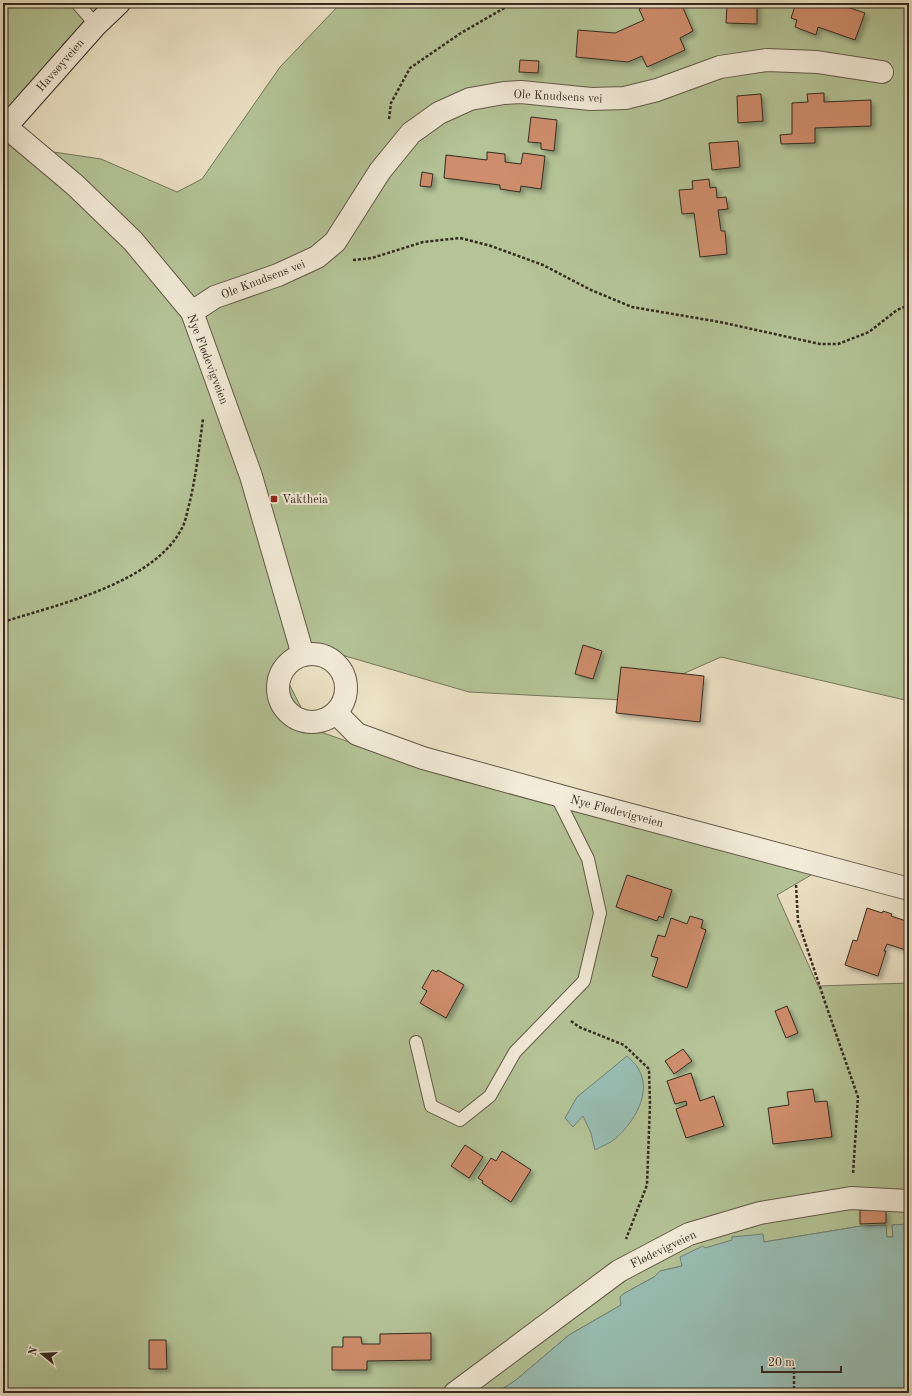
<svg xmlns="http://www.w3.org/2000/svg" width="912" height="1396" font-family="'Old Standard TT',serif">
  <style>
    .green { fill: #b4c497; stroke: #74785c }
    .water { fill: #99beb4; stroke: #718379 }
    .building { fill: #ce8d6c; stroke: #342b20; filter: url(#shadow) }
    .lines { fill: none; stroke-linecap: round; stroke-linejoin: round }
    .service-casing { stroke: #625949; stroke-width: 14 }
    .minor-casing { stroke: #625949; stroke-width: 24 }
    .secondary-casing { stroke: #342b20; stroke-width: 24 }
    .path { stroke: #342b20; stroke-width: 2.5; stroke-dasharray: 3 2; stroke-linecap: butt }
    .service { stroke: #f3ecd9; stroke-width: 12 }
    .minor { stroke: #f3ecd9; stroke-width: 22 }
    .secondary { stroke: #f3ecd9; stroke-width: 22 }
    .poi-dot { fill: #8f2418; stroke: #f3ecd9; stroke-width: 1.5 }
    .labels { text-anchor: middle; stroke-width: 4; stroke-linejoin: round; paint-order: stroke }
    .street-label { font-size: 12px; fill: #342b20; stroke: #f3ecd9 }
    .poi-label { font-size: 12px; fill: #342b20; stroke: #f3ecd9; text-anchor: start }
  </style>
  <defs>
    <filter id="shadow"><feDropShadow dx="3.5" dy="3.5" stdDeviation="2" flood-color="#0004"/></filter>
  </defs>
  <rect width="100%" height="100%" fill="#ece2c5"/>
  <filter id="stains"><feTurbulence type="fractalNoise" baseFrequency=".005" numOctaves="4"/><feColorMatrix values="0 0 0 0 .2 0 0 0 0 .09 0 0 0 0 .02 0 0 0 .5 -.17"/></filter>
  <radialGradient id="worn" r=".72"><stop offset=".6" stop-color="#630" stop-opacity="0"/><stop offset="1" stop-color="#630" stop-opacity=".3"/></radialGradient>
  <polygon class="green" points="3,3 105,3 63,44 6,145 101,159 177,192 202,179 280,67 341,3 909,3 909,701 721,657 624,700 469,692 321,649 279,664 312,729 458,780 823,868 777,895 818,986 909,983 909,1224 892,1225 893,1237 887,1237 861,1226 764,1242 763,1235 732,1237 733,1240 705,1249 704,1247 682,1266 660,1271 654,1277 623,1294 621,1305 569,1335 516,1380 496,1393 3,1393"/>
  <g class="water">
    <path d="M627 1056C631 1060 637 1065 639 1070 652 1093 634 1122 616 1138 611 1143 602 1146 595 1150L591 1133 583 1116 573 1127 565 1118 577 1097Z"/>
    <polygon points="909,1224 909,1393 496,1393 516,1380 569,1335 621,1305 620,1297 623,1294 654,1277 660,1271 682,1266 680,1257 703,1246 705,1248 732,1240 732,1237 763,1234 764,1242 861,1226 886,1225 887,1237 893,1237 892,1225"/>
  </g>
  <g class="building">
    <polygon points="652,3 668,3 670,8 681,3 693,31 680,38 685,50 647,67 642,56 628,62 576,57 578,30 615,33 644,20 639,9"/>
    <polygon points="727,3 757,3 757,24 726,23"/>
    <polygon points="796,3 835,3 865,13 855,40 818,27 816,35 795,27 797,20 791,18"/>
    <polygon points="520,60 539,61 538,73 519,72"/>
    <polygon points="824,93 824,102 871,100 871,126 815,128 815,143 781,144 780,135 792,134 792,103 808,102 807,94"/>
    <polygon points="761,94 763,121 738,123 737,96"/>
    <polygon points="531,117 557,120 554,151 541,149 541,143 528,142"/>
    <polygon points="738,141 740,167 712,170 709,143"/>
    <polygon points="487,152 505,154 505,162 521,164 523,153 545,156 541,189 521,186 520,192 500,189 500,185 444,178 446,155 487,160"/>
    <polygon points="422,172 433,174 431,187 420,186"/>
    <polygon points="709,179 710,188 716,187 717,198 726,197 728,209 718,210 721,231 725,231 727,254 700,257 694,213 682,214 679,190 693,189 692,181"/>
    <polygon points="583,645 602,651 593,679 575,674"/>
    <polygon points="621,667 704,676 700,722 616,713"/>
    <polygon points="627,875 672,890 663,918 659,916 657,921 616,907"/>
    <polygon points="867,908 882,913 883,911 892,914 891,916 909,922 909,951 887,944 884,951 886,951 878,976 845,965 853,940 857,941"/>
    <polygon points="690,916 703,920 701,928 706,930 687,988 652,976 658,958 651,956 658,935 665,937 671,918 687,924"/>
    <polygon points="432,970 437,972 438,970 464,985 446,1018 420,1003 427,991 422,988"/>
    <polygon points="787,1006 798,1033 786,1038 775,1011"/>
    <polygon points="683,1049 692,1061 674,1074 665,1061"/>
    <polygon points="691,1073 700,1101 714,1096 724,1126 686,1138 676,1109 687,1105 686,1101 675,1104 667,1081"/>
    <polygon points="813,1089 815,1102 827,1101 832,1137 773,1144 768,1108 789,1105 787,1092"/>
    <polygon points="465,1145 483,1157 469,1178 451,1166"/>
    <polygon points="502,1151 531,1170 511,1202 482,1183 483,1181 478,1178 491,1158 496,1161"/>
    <polygon points="860,1210 886,1210 886,1223 860,1224"/>
    <polygon points="431,1333 431,1360 367,1361 367,1370 332,1370 332,1347 343,1347 343,1337 361,1337 362,1344 380,1344 380,1334"/>
    <polygon points="149,1340 166,1340 167,1369 149,1369"/>
  </g>
  <g class="lines">
    <defs>
      <g id="service">
        <polyline points="77,3 96,25"/>
        <polyline points="416,1042 431,1106 460,1120 490,1096 515,1052 584,981 600,913 588,859 556,795"/>
      </g>
      <g id="minor">
        <polyline points="6,127 75,185 133,241 192,312 251,476 303,655"/>
        <polyline points="192,312 215,297 278,275 317,257 335,242 380,171 411,133 439,113 470,99 504,93 521,92 591,99 625,98 657,90 720,67 767,60 817,62 882,72"/>
        <circle cx="312" cy="688" r="34"/>
        <polyline points="336,713 357,734 423,758 579,801 909,889"/>
        <polyline points="455,1393 619,1271 689,1234 760,1213 851,1198 909,1201"/>
      </g>
      <polyline id="secondary" points="3,130 96,25 119,3"/>
    </defs>
    <use href="#service" class="service-casing"/>
    <use href="#minor" class="minor-casing"/>
    <use href="#secondary" class="secondary-casing"/>
    <g class="path">
      <polyline points="389,119 391,103 410,68 461,33 513,3"/>
      <polyline points="353,260 372,258 423,242 460,238 491,246 543,265 591,290 632,307 720,322 820,344 838,344 869,332 897,310 909,305"/>
      <path d="M3 622C59 604 156 583 183 526 186 520 187 512 189 505 196 477 199 448 203 419"/>
      <polyline points="796,885 798,921 826,1005 858,1097 853,1174"/>
      <polyline points="571,1021 579,1027 624,1045 649,1069 650,1104 647,1185 626,1239"/>
      <polyline points="794,1366 794,1393"/>
    </g>
    <use href="#service" class="service"/>
    <use href="#minor" class="minor"/>
    <use href="#secondary" class="secondary"/>
  </g>
  <rect class="poi-dot" x="270" y="495" width="8" height="8" rx="2"/>
  <g class="labels">
    <g class="street-label">
      <text transform="translate(60 65) rotate(-49)" y="4">Havsøyveien</text>
      <text transform="translate(558 96) rotate(3)" y="4">Ole Knudsens vei</text>
      <text transform="translate(263 279) rotate(-21)" y="4">Ole Knudsens vei</text>
      <text transform="translate(208 359) rotate(69)" y="4">Nye Flødevigveien</text>
      <text transform="translate(617 811) rotate(15)" y="4">Nye Flødevigveien</text>
      <text transform="translate(663 1249) rotate(-26)" y="4">Flødevigveien</text>
    </g>
    <g class="poi-label">
      <text x="282" y="503">Vaktheia</text>
    </g>
  </g>
  <rect width="912" height="1396" fill="none" stroke="#ece2c5" stroke-width="16"/>
  <rect x="4" y="4" width="904" height="1388" fill="none" stroke="#342b20" stroke-width="2"/>
  <rect x="8" y="8" width="896" height="1380" fill="none" stroke="#342b20"/>
  <g transform="translate(42 1354) rotate(288)" stroke="#f3ecd9" stroke-width="3" paint-order="stroke">
  <path d="M0-3L7 15L0 10L-7 15Z" fill="#342b20"/>
  <text y="-6" font-size="11" font-weight="bold" text-anchor="middle" fill="#342b20">N</text>
  </g>
  <path d="M762 1366v6h79v-6" fill="none" stroke="#342b20" stroke-width="2"/>
  <text x="768" y="1366" font-size="12" fill="#342b20" stroke="#f3ecd9" stroke-width="3" paint-order="stroke">20 m</text>
  <rect width="100%" height="100%" filter="url(#stains)"/>
  <rect width="100%" height="100%" fill="url(#worn)"/>
</svg>
